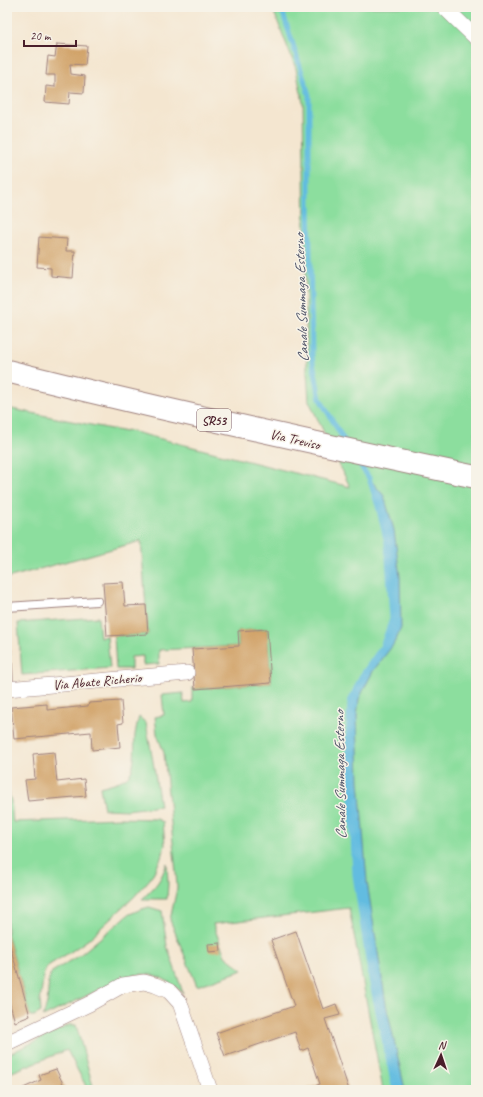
<svg xmlns="http://www.w3.org/2000/svg" width="483" height="1097" font-family="Caveat,sans-serif">
  <style>
    .green { fill: #8cde9e; stroke: #6b7e64 }
    .water { fill: #62bce0; stroke: #566e86 }
    .lines { fill: none; stroke-linecap: round; stroke-linejoin: round }
    .stream { stroke: #62bce0; stroke-width: 5 }
    .building { fill: #d1a369 }
    .lane-casing { stroke: #9f827e; stroke-width: 10 }
    .street-casing { stroke: #9f827e; stroke-width: 16 }
    .primary-casing { stroke: #9f827e; stroke-width: 24 }
    .lane { stroke: #fff; stroke-width: 8 }
    .street { stroke: #fff; stroke-width: 15 }
    .primary { stroke: #fff; stroke-width: 22 }
    .labels { text-anchor: middle; stroke-width: 3; stroke-linejoin: round; paint-order: stroke }
    .shield { fill: #f7f3e8; stroke: #7e5f64; stroke-width: 1 }
    .shield-label { font-size: 13px; font-weight: bold; fill: #4a1f2b }
    .street-label { font-size: 14px; fill: #4a1f2b; stroke: #f7f3e8 }
    .water-label { font-size: 15px; font-style: italic; fill: #52566a; stroke: #f7f3e8 }
  </style>
  <rect width="100%" height="100%" fill="#f7f3e8"/>
  <filter id="ink" filterUnits="userSpaceOnUse"><feTurbulence type="fractalNoise" baseFrequency=".025" numOctaves="2"/><feDisplacementMap in="SourceGraphic" scale="8" xChannelSelector="R" yChannelSelector="G"/><feConvolveMatrix kernelMatrix="1 2 1 2 8 2 1 2 1" color-interpolation-filters="sRGB"/></filter>
  <filter id="wash" filterUnits="userSpaceOnUse"><feTurbulence type="fractalNoise" baseFrequency=".012" numOctaves="4" result="noise"/><feDisplacementMap in="SourceGraphic" scale="16" xChannelSelector="R" yChannelSelector="G"/><feGaussianBlur stdDeviation="0.9" result="paint"/><feColorMatrix in="noise" values="0 0 0 0 0 0 0 0 0 0 0 0 0 0 0 0 0 1.4 0 .05"/><feComposite in="paint" operator="in"/></filter>
  <g filter="url(#wash)">
    <rect width="100%" height="100%" fill="#f4e6d0"/>
    <g class="green">
      <polygon points="272,7 476,7 476,1090 383,1090 349,908 213,924 225,956 243,970 197,986 170,920 177,888 176,873 164,753 157,734 155,717 164,715 162,695 183,693 184,703 192,702 192,688 195,689 271,683 267,629 238,631 239,646 159,650 159,664 143,665 143,656 131,657 131,669 116,669 114,636 148,634 141,541 7,578 7,408 126,432 126,430 350,487 309,401 307,373 303,103 296,69"/>
      <polygon points="98,617 100,637 107,636 110,668 22,675 18,623"/>
      <path d="M139 717 146 723 154 767 160 806 127 810 104 809 100 787C110 784 122 782 129 775 136 767 134 745 135 735 136 729 137 723 139 717Z"/>
      <polygon points="7,787 11,801 13,822 119,818 157,819 163,822 165,845 160,861 150,879 134,897 89,939 72,951 49,965 44,972 40,1001 41,1012 34,1016 30,1016 7,933"/>
      <path d="M167 863 168 884 167 899H142C157 885 160 882 167 863Z"/>
      <path d="M149 907 162 911 167 946 183 993C163 976 151 970 125 977L43 1017 47 1003 49 978 52 972 81 954 128 915 139 910Z"/>
      <polygon points="69,1025 76,1025 94,1090 88,1090 67,1050 7,1074 7,1055"/>
    </g>
    <polygon class="water" points="369,478 384,496 394,530 400,577 401,628 393,645 373,671 359,699 357,716 359,781 367,882 386,1004 405,1090 395,1090 371,979 355,875 348,740 350,702 361,677 382,647 392,619 387,543 378,506"/>
    <g class="lines">
      <g class="stream">
        <polyline points="281,7 309,95 309,203 312,357 320,399 345,442"/>
        <polyline points="356,459 369,478 378,506 387,543 392,619 382,647 361,677 350,702 348,740 355,875 371,979 395,1090"/>
      </g>
    </g>
    <g id="blocks">
      <g class="building">
        <polygon points="57,44 87,46 85,65 70,64 71,74 85,76 84,93 70,92 69,104 45,102 46,86 55,87 55,75 46,75 48,56 55,57"/>
        <polygon points="39,237 67,239 66,251 75,251 73,278 51,276 51,268 37,267"/>
        <polygon points="123,582 125,606 146,605 148,634 107,636 103,583"/>
        <polygon points="267,629 271,683 195,689 192,649 239,646 238,631"/>
        <polygon points="121,701 123,723 118,724 120,747 92,750 91,732 14,739 11,707 47,704 47,710 88,706 89,703"/>
        <polygon points="54,752 57,782 84,779 86,796 28,801 25,780 35,779 33,754"/>
        <polygon points="296,931 323,1009 336,1004 340,1015 325,1019 349,1090 304,1090 320,1084 308,1048 301,1051 295,1032 225,1056 216,1033 294,1006 271,940"/>
        <polygon points="7,935 30,1016 15,1022 7,994"/>
        <polygon points="220,943 221,951 209,952 208,944"/>
        <polygon points="56,1069 66,1090 19,1090 41,1080 39,1075"/>
      </g>
    </g>
  </g>
  <g filter="url(#ink)">
    <use href="#blocks" fill-opacity="0" stroke="#9f827e" stroke-width="1"/>
    <g class="lines">
      <defs>
        <g id="lane">
          <polyline points="7,607 97,601"/>
          <polyline points="7,648 9,688"/>
        </g>
        <g id="street">
          <polyline points="444,7 476,38"/>
          <polyline points="7,689 187,673"/>
          <polyline points="7,1043 89,1004 123,985 144,982 155,985 169,991 180,1003 210,1090"/>
        </g>
        <path id="primary" d="M7 371C162 410 319 444 476 477"/>
      </defs>
      <use href="#lane" class="lane-casing"/>
      <use href="#street" class="street-casing"/>
      <use href="#primary" class="primary-casing"/>
      <use href="#lane" class="lane"/>
      <use href="#street" class="street"/>
      <use href="#primary" class="primary"/>
    </g>
  </g>
  <g class="labels">
    <rect class="shield" x="197" y="409" width="34" height="22" rx="3"/>
    <g class="shield-label">
      <text x="214" y="425">SR53</text>
    </g>
    <g class="street-label">
      <text transform="translate(295 439) rotate(13)" y="5">Via Treviso</text>
      <text transform="translate(97 681) rotate(-5)" y="5">Via Abate Richerio</text>
    </g>
    <g class="water-label">
      <text transform="translate(301 298) rotate(-92)" y="5">Canale Summaga Esterno</text>
      <text transform="translate(340 775) rotate(-91)" y="5">Canale Summaga Esterno</text>
    </g>
  </g>
  <rect width="483" height="1097" fill="none" stroke="#f7f3e8" stroke-width="24"/>
  <g transform="translate(441 1055) rotate(3)" stroke="#f7f3e8" stroke-width="3" paint-order="stroke">
  <path d="M0-3L7 15L0 10L-7 15Z" fill="#4a1f2b"/>
  <text y="-6" font-size="11" font-weight="bold" text-anchor="middle" fill="#4a1f2b">N</text>
  </g>
  <path d="M24 40v6h52v-6" fill="none" stroke="#4a1f2b" stroke-width="2"/>
  <text x="30" y="40" font-size="12" fill="#4a1f2b" stroke="#f7f3e8" stroke-width="3" paint-order="stroke">20 m</text>
</svg>
